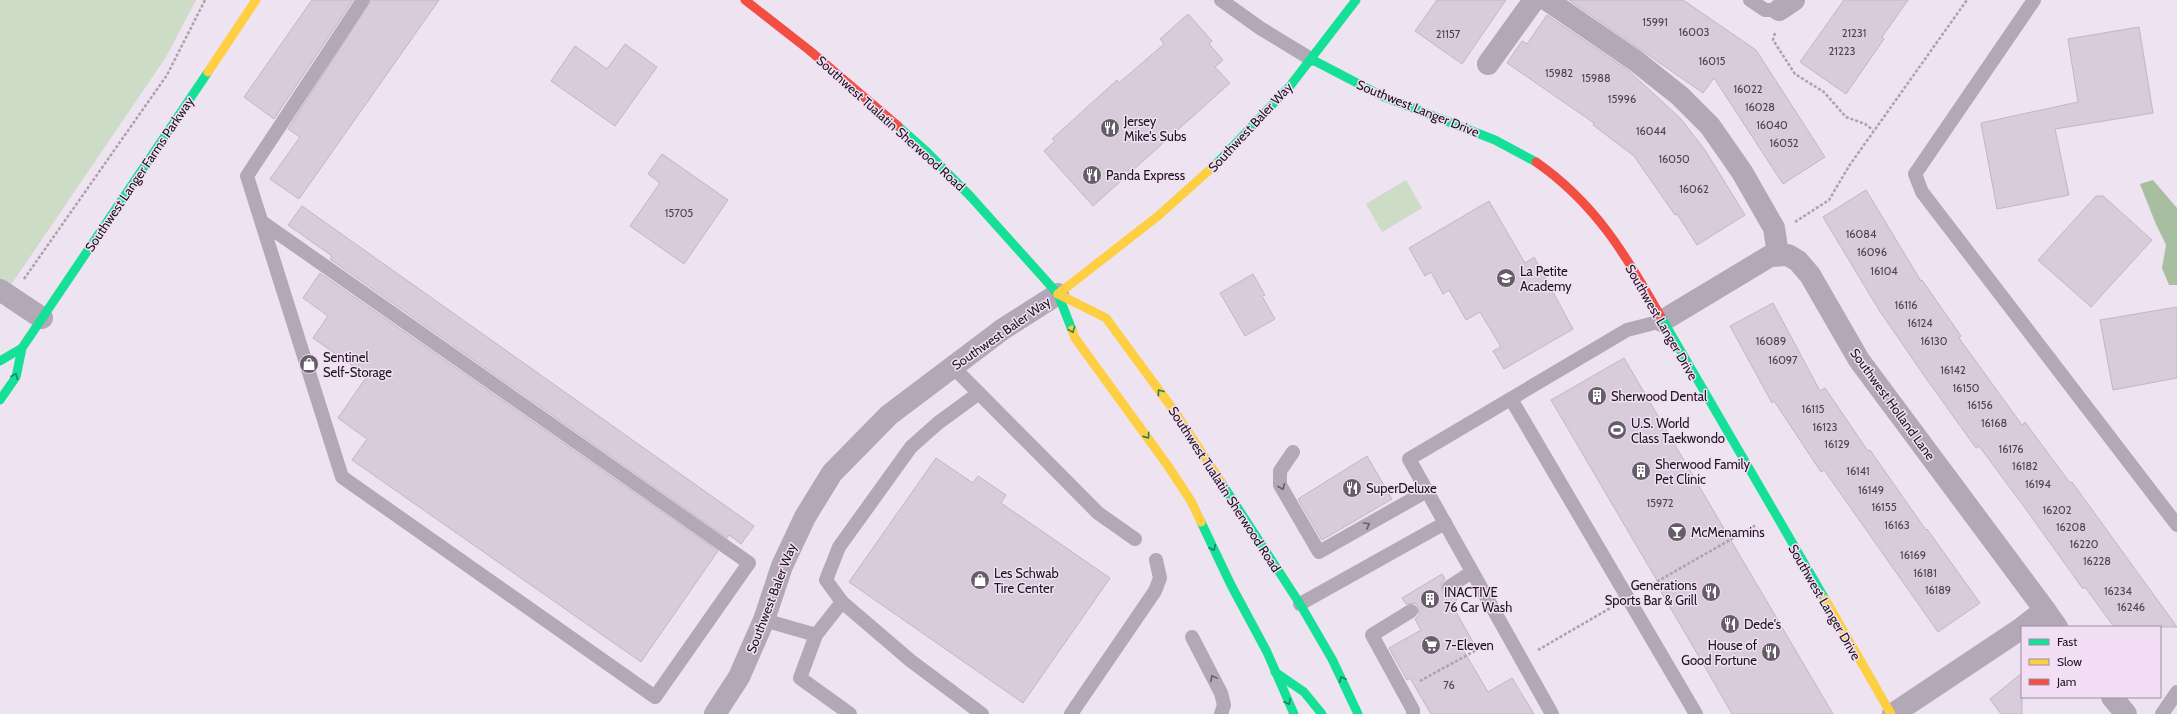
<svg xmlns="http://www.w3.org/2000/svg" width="2177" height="714" font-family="Cabin,sans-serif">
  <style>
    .green { fill: #ccdcc7 }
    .water { fill: #a7bfa0 }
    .building { fill: #d8ccda; stroke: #c0b8c1 }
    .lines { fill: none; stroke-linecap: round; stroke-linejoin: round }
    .path { stroke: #aba2ac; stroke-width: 2.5; stroke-dasharray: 3 2; stroke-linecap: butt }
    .lane { stroke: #b3a8b5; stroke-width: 14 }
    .street { stroke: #b3a8b5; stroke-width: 22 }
    .fast { stroke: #16e098; stroke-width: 9 }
    .slow { stroke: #ffcf43; stroke-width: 9 }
    .jam { stroke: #f24e42; stroke-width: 9 }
    .oneway { stroke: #188561 }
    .oneway2 { stroke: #675e69 }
    .labels { text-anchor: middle; stroke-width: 3; stroke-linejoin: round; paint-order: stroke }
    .number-label { font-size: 11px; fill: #4c454e }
    .street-label { font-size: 13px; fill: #1b151d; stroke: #f2def5 }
    .poi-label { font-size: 13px; fill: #1b151d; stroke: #f2def5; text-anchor: start }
  </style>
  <rect width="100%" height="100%" fill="#eee3f0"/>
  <g class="green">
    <polygon points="0,0 196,0 166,57 0,301"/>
    <polygon points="1406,180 1422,208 1382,232 1366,204"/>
  </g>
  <polygon class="water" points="2153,180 2177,208 2177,285 2169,285 2162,268 2166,245 2155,222 2140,184"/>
  <g class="building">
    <polygon points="312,0 353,0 274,119 244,97"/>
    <polygon points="371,0 439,0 299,199 270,179 300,137 288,129"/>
    <polygon points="1437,0 1506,0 1462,64 1415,31"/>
    <polygon points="1569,0 1683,0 1756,50 1825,157 1783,184 1714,78 1703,93"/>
    <polygon points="1844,0 1908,0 1882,37 1884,39 1846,94 1800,62"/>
    <polygon points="1188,14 1212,41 1209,44 1223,60 1215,67 1230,83 1093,206 1044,151 1055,141 1052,139 1117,80 1119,83 1164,44 1160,39"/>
    <polygon points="1547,15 1629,71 1680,118 1705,150 1745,215 1697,245 1677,214 1675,215 1634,156 1593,125 1594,123 1507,63 1522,41 1527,44"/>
    <polygon points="2139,27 2153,113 2055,129 2069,195 1997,209 1981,123 2078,102 2068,39"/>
    <polygon points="625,44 657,67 615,126 551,81 575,46 607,69"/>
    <polygon points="662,154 728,200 684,264 630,226 660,183 648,174"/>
    <polygon points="1866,190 1921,281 1922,280 1961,336 1959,338 2022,425 2025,422 2070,483 2072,482 2177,627 2114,627 2085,587 2083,589 2025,508 1979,446 1976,448 1923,374 1879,310 1823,217"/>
    <polygon points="2096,196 2103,196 2152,240 2091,307 2038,260"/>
    <polygon points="1489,201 1525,263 1534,257 1573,329 1504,369 1493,351 1501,347 1480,312 1466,320 1449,290 1443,294 1431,272 1425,276 1409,248"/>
    <polygon points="302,206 754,526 741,544 729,535 727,538 330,259 332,256 288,225"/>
    <polygon points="320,273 718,551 641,662 352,460 367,439 338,418 367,376 313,338 328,316 303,298"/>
    <polygon points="1253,274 1265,295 1262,296 1275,319 1245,336 1220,293"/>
    <polygon points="1773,303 1820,391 1825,388 1868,451 1870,450 1926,530 1927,529 1980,603 1938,632 1824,470 1821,472 1774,401 1772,403 1730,326"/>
    <polygon points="2177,307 2177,378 2113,390 2100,320"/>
    <polygon points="1624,358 1726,532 1833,714 1732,714 1709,674 1660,590 1662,589 1551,400"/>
    <polygon points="1367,456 1392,499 1322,540 1298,499"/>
    <polygon points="936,458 973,483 978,476 1006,495 1001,503 1110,578 1023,703 849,582"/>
    <polygon points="1442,574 1445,579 1441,584 1442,591 1446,595 1454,594 1457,600 1451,603 1473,642 1462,648 1488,692 1512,678 1534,714 1431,714 1410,678 1407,680 1389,648 1421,630 1415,619 1419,615 1418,607 1415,603 1406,604 1402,598"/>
    <polygon points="2022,673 2022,714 2001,714 1990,699"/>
  </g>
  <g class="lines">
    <g class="path">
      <polyline points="1775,33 1773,40 1795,74 1824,92 1846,117 1865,124 1873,130"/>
      <polyline points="1795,222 1829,200 1849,166 1967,0"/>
      <polyline points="24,279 167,75 205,0"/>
      <polyline points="1644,589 1756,525"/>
      <polyline points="1538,650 1612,607"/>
      <polyline points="1420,681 1491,642"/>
    </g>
    <g class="lane">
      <polyline points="1221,0 1260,28 1311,59"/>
      <polyline points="1750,0 1765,10 1779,10"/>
      <polyline points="2034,0 1915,174 1922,192 2177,525"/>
      <polyline points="262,222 749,563 655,697 342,477 247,176 363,0"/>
      <polyline points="953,367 1098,513 1135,539"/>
      <polyline points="1511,399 1696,714"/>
      <polyline points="1293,452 1280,471 1280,485 1319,552 1427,491"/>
      <polyline points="1449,587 1472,572"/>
      <polyline points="842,602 826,580 839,547 911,447 938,423 979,393"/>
      <polyline points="1300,604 1445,523"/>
      <polyline points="1411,611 1372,635 1413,710 1413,714"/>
      <polyline points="764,620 816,635"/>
      <polyline points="1192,637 1221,693 1224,705 1221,714"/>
      <polyline points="850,714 800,678 816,635 842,602 911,661 982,714"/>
      <polyline points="1071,714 1155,591 1160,578 1156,560"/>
      <polyline points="1552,714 1409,459 1627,330 1662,321"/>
      <polyline points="2162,714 2177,692"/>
    </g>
    <g class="street">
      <polyline points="1547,0 1636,61 1680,96 1710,126 1742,172 1774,228 1778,254"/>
      <polyline points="1779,10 1794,0"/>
      <polyline points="1488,64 1534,0"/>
      <polyline points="0,290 42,318"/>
      <polyline points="1662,321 1770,256 1788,255 1798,261 1810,275 1859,360 2045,610 2023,627"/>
      <polyline points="2045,610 2057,627"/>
      <polyline points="2112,697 2126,714"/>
      <polyline points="715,714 739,677 764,620 782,566 805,517 832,473 889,415 1003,329 1058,294"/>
      <polyline points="1893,714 2022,628"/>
    </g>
    <g class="fast">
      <polyline points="1311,59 1382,96 1495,140 1536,162"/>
      <polyline points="898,126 925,150 971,197 1058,294 1072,330"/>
      <polyline points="1216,164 1290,86 1356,0"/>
      <polyline points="1661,317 1825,599"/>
      <polyline points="0,361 22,348"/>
      <polyline points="0,400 16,377 22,348 208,72"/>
      <polyline points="1221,482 1300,604 1332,659 1358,714"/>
      <polyline points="1201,522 1231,585 1267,652 1294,714"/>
      <polyline points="1275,672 1304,692 1322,714"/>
    </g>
    <g class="slow">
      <polyline points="208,72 256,0"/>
      <polyline points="1058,294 1158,216 1216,164"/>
      <polyline points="1058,294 1106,318 1175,412 1221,482"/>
      <polyline points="1072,330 1075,338 1168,466 1191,501 1201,522"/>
      <polyline points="1825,599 1891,714"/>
    </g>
    <g class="jam">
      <polyline points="745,0 809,50 898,126"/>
      <path d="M1536 162C1595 203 1626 255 1661 317"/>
    </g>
  </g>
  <defs><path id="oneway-chevron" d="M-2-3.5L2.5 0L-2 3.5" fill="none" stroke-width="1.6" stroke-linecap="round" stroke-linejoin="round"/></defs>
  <g class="oneway">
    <use href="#oneway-chevron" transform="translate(1072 330) rotate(69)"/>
    <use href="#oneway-chevron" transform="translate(15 376) rotate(-68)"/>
    <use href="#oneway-chevron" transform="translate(1160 392) rotate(-126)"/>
    <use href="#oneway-chevron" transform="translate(1147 436) rotate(55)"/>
    <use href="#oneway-chevron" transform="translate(1213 548) rotate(64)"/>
    <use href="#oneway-chevron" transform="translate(1342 679) rotate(-115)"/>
    <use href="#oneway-chevron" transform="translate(1288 702) rotate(64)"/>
  </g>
  <g class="oneway2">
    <use href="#oneway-chevron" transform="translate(1282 487) rotate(68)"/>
    <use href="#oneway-chevron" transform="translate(1367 525) rotate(-30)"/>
    <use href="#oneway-chevron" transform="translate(1213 678) rotate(-118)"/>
  </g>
  <defs>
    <symbol id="restaurant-disc" viewBox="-11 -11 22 22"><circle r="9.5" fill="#655d67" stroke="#f2def5"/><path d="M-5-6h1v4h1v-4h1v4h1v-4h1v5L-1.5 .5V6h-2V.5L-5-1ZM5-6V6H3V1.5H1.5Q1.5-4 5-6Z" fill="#fff"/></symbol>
    <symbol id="school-disc" viewBox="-11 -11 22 22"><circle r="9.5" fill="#655d67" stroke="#f2def5"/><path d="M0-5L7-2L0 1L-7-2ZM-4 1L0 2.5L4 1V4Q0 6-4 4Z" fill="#fff"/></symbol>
    <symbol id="shop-disc" viewBox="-11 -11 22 22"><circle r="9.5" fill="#655d67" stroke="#f2def5"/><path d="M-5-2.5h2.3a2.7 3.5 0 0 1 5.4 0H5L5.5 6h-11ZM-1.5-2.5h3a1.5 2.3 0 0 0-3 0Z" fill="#fff"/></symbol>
    <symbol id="building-disc" viewBox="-11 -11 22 22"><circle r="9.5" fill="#655d67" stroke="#f2def5"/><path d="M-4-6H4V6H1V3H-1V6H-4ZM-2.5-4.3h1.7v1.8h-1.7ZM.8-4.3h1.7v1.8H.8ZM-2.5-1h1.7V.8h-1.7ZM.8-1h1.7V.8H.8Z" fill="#fff"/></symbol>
    <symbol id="stadium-disc" viewBox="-11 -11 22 22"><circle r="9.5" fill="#655d67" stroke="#f2def5"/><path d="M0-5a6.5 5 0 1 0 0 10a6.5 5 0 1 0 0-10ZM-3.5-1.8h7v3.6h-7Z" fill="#fff"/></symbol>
    <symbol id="bar-disc" viewBox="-11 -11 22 22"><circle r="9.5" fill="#655d67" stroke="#f2def5"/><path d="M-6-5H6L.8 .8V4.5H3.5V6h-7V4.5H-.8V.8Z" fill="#fff"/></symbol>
    <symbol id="supermarket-disc" viewBox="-11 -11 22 22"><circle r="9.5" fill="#655d67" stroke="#f2def5"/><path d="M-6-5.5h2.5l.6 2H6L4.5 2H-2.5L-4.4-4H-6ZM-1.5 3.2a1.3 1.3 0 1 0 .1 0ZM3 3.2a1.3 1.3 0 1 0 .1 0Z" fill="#fff"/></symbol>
  </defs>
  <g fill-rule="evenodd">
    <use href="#restaurant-disc" x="1099" y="117" width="22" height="22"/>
    <use href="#restaurant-disc" x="1081" y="164" width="22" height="22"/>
    <use href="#school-disc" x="1495" y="267" width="22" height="22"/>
    <use href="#shop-disc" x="298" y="353" width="22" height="22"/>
    <use href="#building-disc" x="1586" y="385" width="22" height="22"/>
    <use href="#stadium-disc" x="1606" y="419" width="22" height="22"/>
    <use href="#building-disc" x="1630" y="460" width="22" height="22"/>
    <use href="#restaurant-disc" x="1341" y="477" width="22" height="22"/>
    <use href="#bar-disc" x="1666" y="521" width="22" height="22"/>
    <use href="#shop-disc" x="969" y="569" width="22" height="22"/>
    <use href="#restaurant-disc" x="1700" y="581" width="22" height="22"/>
    <use href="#building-disc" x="1419" y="588" width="22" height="22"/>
    <use href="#restaurant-disc" x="1719" y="613" width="22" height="22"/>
    <use href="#supermarket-disc" x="1420" y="634" width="22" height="22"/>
    <use href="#restaurant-disc" x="1760" y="641" width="22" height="22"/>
  </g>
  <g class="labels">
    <g class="number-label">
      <text x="1655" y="26">15991</text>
      <text x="1694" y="36">16003</text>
      <text x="1854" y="37">21231</text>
      <text x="1448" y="38">21157</text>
      <text x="1842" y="55">21223</text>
      <text x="1712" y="65">16015</text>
      <text x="1559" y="77">15982</text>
      <text x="1596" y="82">15988</text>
      <text x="1748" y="93">16022</text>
      <text x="1622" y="103">15996</text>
      <text x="1760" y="111">16028</text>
      <text x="1772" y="129">16040</text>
      <text x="1651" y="135">16044</text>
      <text x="1784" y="147">16052</text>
      <text x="1674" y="163">16050</text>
      <text x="1694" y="193">16062</text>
      <text x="679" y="217">15705</text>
      <text x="1861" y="238">16084</text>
      <text x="1872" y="256">16096</text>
      <text x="1884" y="275">16104</text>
      <text x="1906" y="309">16116</text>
      <text x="1920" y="327">16124</text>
      <text x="1771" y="345">16089</text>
      <text x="1934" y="345">16130</text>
      <text x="1783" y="364">16097</text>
      <text x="1953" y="374">16142</text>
      <text x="1966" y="392">16150</text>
      <text x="1980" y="409">16156</text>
      <text x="1813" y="413">16115</text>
      <text x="1994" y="427">16168</text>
      <text x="1825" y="431">16123</text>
      <text x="1837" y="448">16129</text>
      <text x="2011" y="453">16176</text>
      <text x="2025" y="470">16182</text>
      <text x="1858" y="475">16141</text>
      <text x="2038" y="488">16194</text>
      <text x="1871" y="494">16149</text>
      <text x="1660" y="507">15972</text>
      <text x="1884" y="511">16155</text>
      <text x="2057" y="514">16202</text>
      <text x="1897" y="529">16163</text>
      <text x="2071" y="531">16208</text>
      <text x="2084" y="548">16220</text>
      <text x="1913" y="559">16169</text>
      <text x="2097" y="565">16228</text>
      <text x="1925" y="577">16181</text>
      <text x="1938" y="594">16189</text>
      <text x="2118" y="595">16234</text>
      <text x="2131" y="611">16246</text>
      <text x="1449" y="689">76</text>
    </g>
    <g class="street-label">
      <text transform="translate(1418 108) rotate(22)" y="5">Southwest Langer Drive</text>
      <text transform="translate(891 123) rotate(42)" y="5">Southwest Tualatin Sherwood Road</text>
      <text transform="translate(1250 127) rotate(-47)" y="5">Southwest Baler Way</text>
      <text transform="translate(139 174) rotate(-56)" y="5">Southwest Langer Farms Parkway</text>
      <text transform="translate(1662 322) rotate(60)" y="5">Southwest Langer Drive</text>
      <text transform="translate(1001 333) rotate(-35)" y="5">Southwest Baler Way</text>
      <text transform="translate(1893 404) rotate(54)" y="5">Southwest Holland Lane</text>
      <text transform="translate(1225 489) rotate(57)" y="5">Southwest Tualatin Sherwood Road</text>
      <text transform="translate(771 598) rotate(-69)" y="5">Southwest Baler Way</text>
      <text transform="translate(1825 602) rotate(60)" y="5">Southwest Langer Drive</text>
    </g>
    <g class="poi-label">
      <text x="1124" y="126">Jersey<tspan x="1124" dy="15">Mike's Subs</tspan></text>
      <text x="1106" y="180">Panda Express</text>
      <text x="1520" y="276">La Petite<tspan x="1520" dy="15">Academy</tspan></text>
      <text x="323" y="362">Sentinel<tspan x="323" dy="15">Self-Storage</tspan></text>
      <text x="1611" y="401">Sherwood Dental</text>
      <text x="1631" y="428">U.S. World<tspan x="1631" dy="15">Class Taekwondo</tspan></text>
      <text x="1655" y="469">Sherwood Family<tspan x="1655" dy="15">Pet Clinic</tspan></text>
      <text x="1366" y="493">SuperDeluxe</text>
      <text x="1691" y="537">McMenamins</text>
      <text x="994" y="578">Les Schwab<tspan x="994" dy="15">Tire Center</tspan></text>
      <text x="1697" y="590" text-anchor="end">Generations<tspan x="1697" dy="15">Sports Bar &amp; Grill</tspan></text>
      <text x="1444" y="597">INACTIVE<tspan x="1444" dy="15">76 Car Wash</tspan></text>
      <text x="1744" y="629">Dede's</text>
      <text x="1445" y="650">7-Eleven</text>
      <text x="1757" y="650" text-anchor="end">House of<tspan x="1757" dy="15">Good Fortune</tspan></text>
    </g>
  </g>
  <rect x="2021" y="626" width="140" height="72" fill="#f2def5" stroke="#9c8e9f"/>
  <rect x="2029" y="639" width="20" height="6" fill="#16e098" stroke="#9c8e9f"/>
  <text x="2057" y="646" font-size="12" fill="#1b151d">Fast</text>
  <rect x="2029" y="659" width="20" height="6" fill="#ffcf43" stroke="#9c8e9f"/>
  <text x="2057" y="666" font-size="12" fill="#1b151d">Slow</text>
  <rect x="2029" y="679" width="20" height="6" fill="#f24e42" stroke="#9c8e9f"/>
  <text x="2057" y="686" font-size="12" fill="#1b151d">Jam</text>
</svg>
